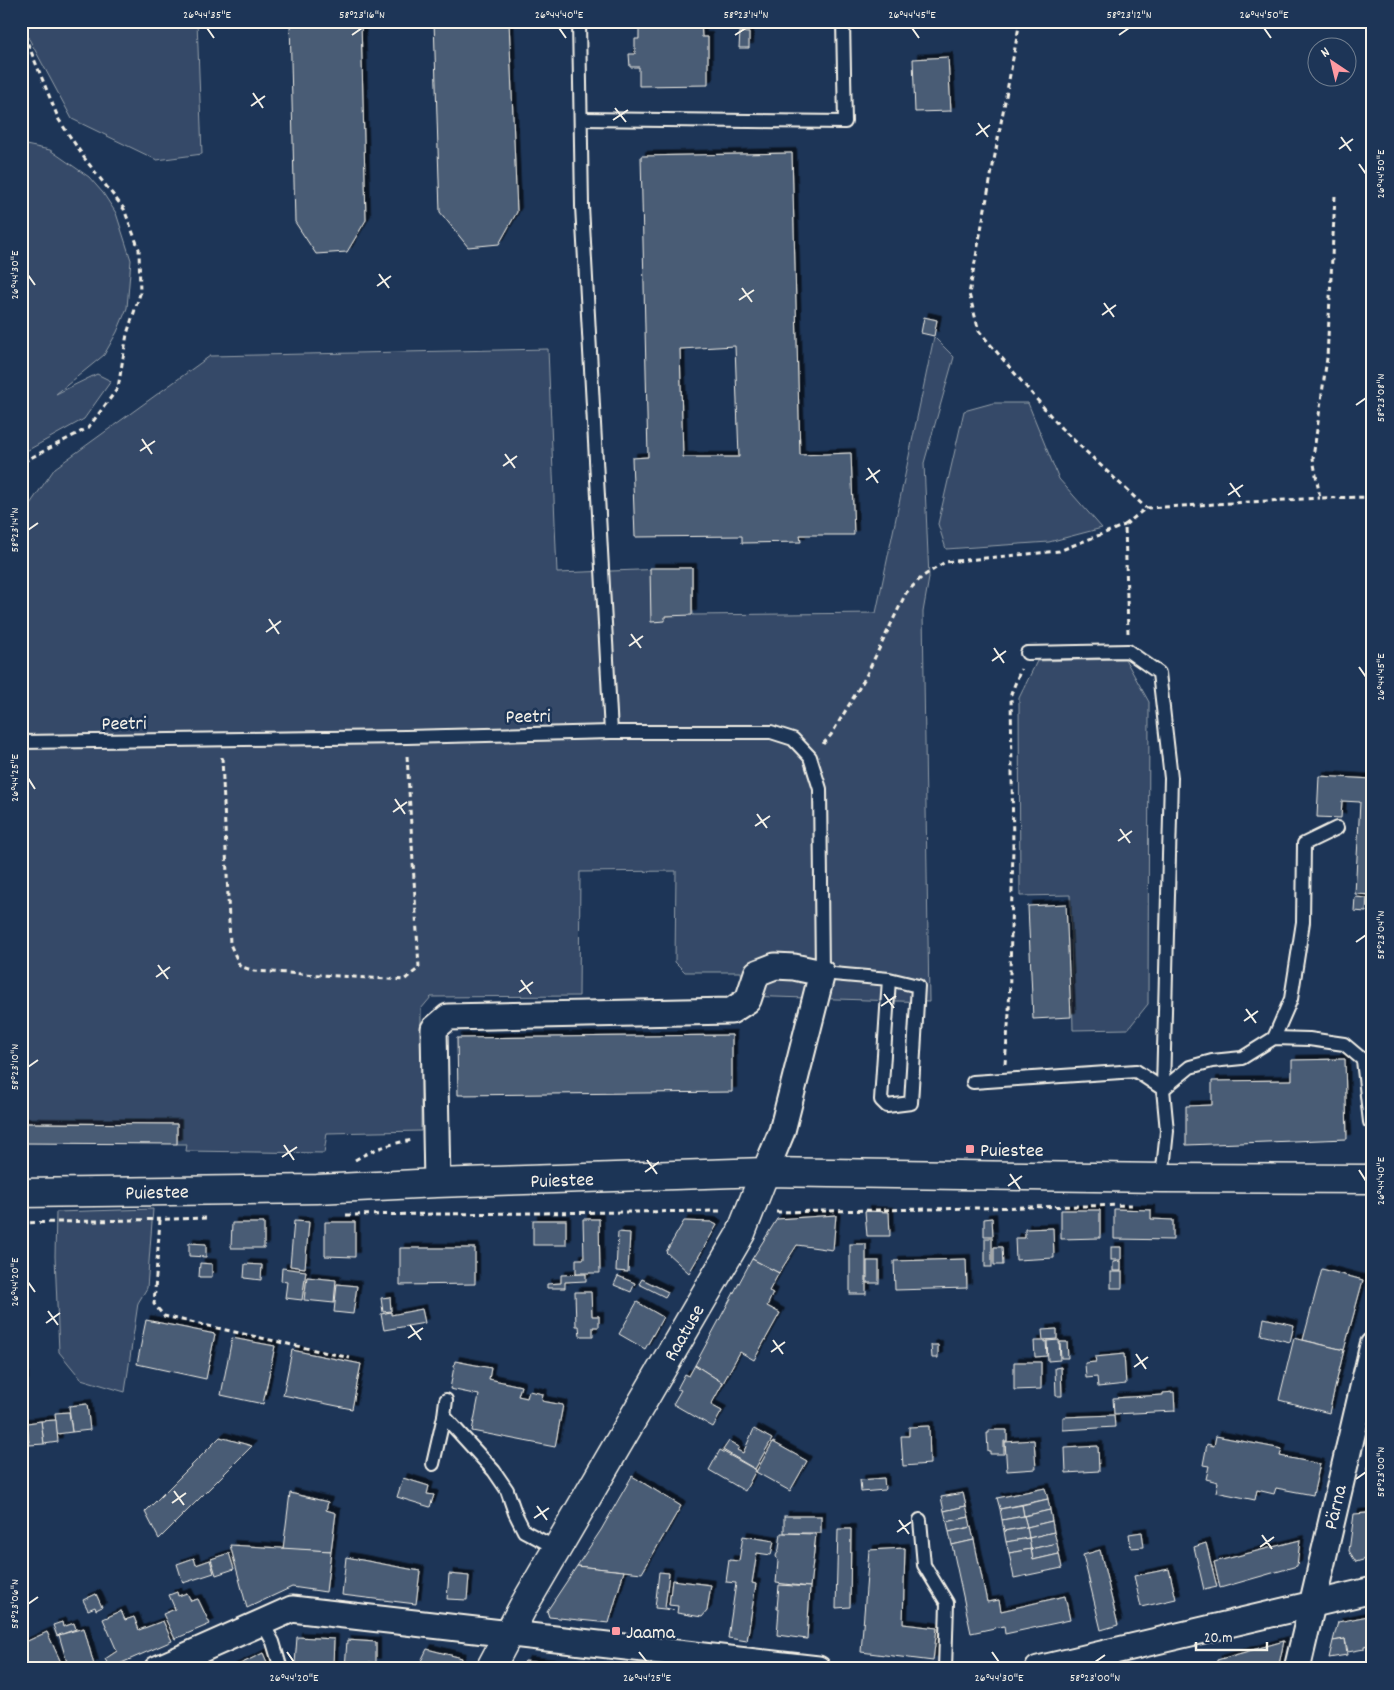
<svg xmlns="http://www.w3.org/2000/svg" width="1394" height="1690" font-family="Dekko,sans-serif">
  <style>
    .green { fill: #354a67; stroke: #949ea8 }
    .building { fill: #485b74; stroke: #f4f1e8; fill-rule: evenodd; filter: url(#shadow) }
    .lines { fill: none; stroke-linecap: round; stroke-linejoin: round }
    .service-casing { stroke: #f4f1e8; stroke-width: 16 }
    .minor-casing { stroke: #f4f1e8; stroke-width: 29 }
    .secondary-casing { stroke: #f4f1e8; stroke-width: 31 }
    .path { stroke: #f4f1e8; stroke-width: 3; stroke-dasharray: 5 4; stroke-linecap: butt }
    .service { stroke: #1d3557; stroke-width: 12 }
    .minor { stroke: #1d3557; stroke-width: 25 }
    .secondary { stroke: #1d3557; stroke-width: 28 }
    .ticks { fill: none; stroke: #f4f1e8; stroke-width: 2 }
    .poi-dot { fill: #ff9aa2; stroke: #1d3557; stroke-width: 2 }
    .labels { text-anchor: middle; stroke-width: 5; stroke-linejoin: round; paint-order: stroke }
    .street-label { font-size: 20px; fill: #f4f1e8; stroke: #1d3557 }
    .poi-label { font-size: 20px; fill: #f4f1e8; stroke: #1d3557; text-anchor: start }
    .neatline { fill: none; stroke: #f4f1e8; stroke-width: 2 }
    .ticks-label { font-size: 12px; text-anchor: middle; fill: #f4f1e8 }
  </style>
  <defs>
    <filter id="shadow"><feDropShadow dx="4.5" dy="-4.5" stdDeviation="0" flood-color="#0009"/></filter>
  </defs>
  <rect width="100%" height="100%" fill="#1d3557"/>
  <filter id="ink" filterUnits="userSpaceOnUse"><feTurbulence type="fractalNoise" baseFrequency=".02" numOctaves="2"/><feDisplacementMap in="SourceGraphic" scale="10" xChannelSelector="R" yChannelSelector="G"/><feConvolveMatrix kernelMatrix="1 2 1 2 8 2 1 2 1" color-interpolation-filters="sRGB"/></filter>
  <g filter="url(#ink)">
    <g class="green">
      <polygon points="21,21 197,21 202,154 157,160 72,119 21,24"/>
      <polygon points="21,144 50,150 89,177 103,193 116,213 131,260 127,308 117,332 104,355 56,394 97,374 111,381 84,419 21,454"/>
      <polygon points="934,337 954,357 924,463 929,578 923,612 929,1002 744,996 741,972 685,972 675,962 676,871 580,872 579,996 431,997 421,1009 421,1131 327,1133 324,1153 186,1151 187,1144 177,1144 177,1124 21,1123 21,517 55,468 210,356 548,349 557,573 692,568 693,615 876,613"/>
      <polygon points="993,403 1028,403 1059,479 1102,528 1049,542 946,549 938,524 964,411"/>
      <polygon points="1125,659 1149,702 1148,1004 1128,1029 1073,1030 1070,895 1020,896 1019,698 1037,661"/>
      <polygon points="153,1209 147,1288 138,1303 125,1392 81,1379 59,1352 55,1256 56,1212"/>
    </g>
    <g class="building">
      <polygon points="290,21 361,21 366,220 347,252 316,254 295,222"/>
      <polygon points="434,21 509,21 517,212 499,244 468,247 440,212"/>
      <polygon points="639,21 701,21 702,37 708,37 708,85 639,86 639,67 630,67 629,54 635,54 635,39 639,39"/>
      <rect x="740" y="21" width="9" height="9"/>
      <polygon points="740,32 749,33 749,48 739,48"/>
      <polygon points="948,57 951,111 915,112 913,59"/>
      <path d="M792 153 800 455 851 453 854 535H800L801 542 742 543V536L635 537 632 458 648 457 641 156ZM735 346 739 457H683L680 349Z"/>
      <polygon points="924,317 937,320 934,336 921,333"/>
      <polygon points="650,568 692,568 692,615 665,616 665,621 651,622"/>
      <polygon points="1319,776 1373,779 1373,895 1355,894 1360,802 1342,801 1341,818 1317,817"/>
      <polygon points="1355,897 1367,898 1366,912 1354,911"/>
      <polygon points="1066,904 1071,1017 1033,1019 1028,906"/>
      <polygon points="732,1035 732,1092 458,1095 457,1038"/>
      <polygon points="1345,1059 1347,1139 1186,1145 1186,1106 1212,1105 1212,1081 1292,1080 1292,1060"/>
      <polygon points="21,1123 177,1124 177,1144 21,1143"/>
      <polygon points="1114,1209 1151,1210 1151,1219 1173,1220 1173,1240 1114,1239"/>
      <polygon points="1061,1210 1100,1210 1100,1238 1061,1239"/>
      <polygon points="865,1211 889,1212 890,1236 867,1236"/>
      <polygon points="836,1215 833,1250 797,1245 779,1273 752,1259 777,1219"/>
      <polygon points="992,1218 993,1236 984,1236 984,1219"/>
      <polygon points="583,1219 599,1219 600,1273 576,1273 576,1259 584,1259"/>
      <rect x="533" y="1220" width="33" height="25"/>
      <polygon points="294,1221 309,1222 305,1268 290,1266"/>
      <polygon points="684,1221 711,1222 717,1225 689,1273 666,1252"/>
      <polygon points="325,1222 355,1222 355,1257 325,1256"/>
      <polygon points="232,1223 264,1223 264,1248 231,1248"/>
      <polygon points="1053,1228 1054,1258 1016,1260 1015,1238 1025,1238 1025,1229"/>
      <polygon points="618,1232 630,1233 628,1272 616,1271"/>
      <rect x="985" y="1238" width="7" height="29"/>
      <polygon points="189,1243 206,1244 206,1257 189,1256"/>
      <rect x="850" y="1244" width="16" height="50"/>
      <polygon points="994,1247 1002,1247 1003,1265 994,1265"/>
      <rect x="1111" y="1247" width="10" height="13"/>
      <polygon points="400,1248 475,1248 475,1284 400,1285"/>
      <polygon points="21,1251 23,1251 24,1384 21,1384"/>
      <polygon points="752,1259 779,1273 769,1291 773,1293 767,1306 780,1313 754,1360 740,1352 723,1383 695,1365"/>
      <polygon points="966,1259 967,1288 895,1290 894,1261"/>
      <rect x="867" y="1261" width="12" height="22"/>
      <polygon points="1121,1261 1121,1271 1113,1271 1113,1262"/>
      <polygon points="200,1263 212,1264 212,1277 199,1277"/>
      <polygon points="245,1264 262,1265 261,1280 244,1278"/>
      <polygon points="282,1268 306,1271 302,1300 285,1298 287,1282 281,1281"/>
      <polygon points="1322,1269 1363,1280 1344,1350 1303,1340"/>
      <rect x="1111" y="1272" width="11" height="16"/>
      <polygon points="586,1274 586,1281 565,1282 565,1288 547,1288 547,1284 561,1283 561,1275"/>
      <polygon points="618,1276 635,1283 631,1292 614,1285"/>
      <polygon points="307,1277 336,1280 334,1303 304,1300"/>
      <polygon points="642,1279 668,1292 665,1297 639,1284"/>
      <polygon points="337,1284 357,1286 353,1314 334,1312"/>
      <polygon points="575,1292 591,1292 592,1316 599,1316 599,1327 593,1327 593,1336 580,1336 579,1326 576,1326"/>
      <polygon points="390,1297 391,1311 383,1312 381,1298"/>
      <polygon points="637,1302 663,1317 645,1349 619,1334"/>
      <polygon points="422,1309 425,1323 384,1330 381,1314 391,1312 391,1315"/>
      <polygon points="1264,1318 1294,1325 1290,1342 1261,1335"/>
      <polygon points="146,1320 215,1334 206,1379 137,1364"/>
      <polygon points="1057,1329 1057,1339 1043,1340 1042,1330"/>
      <polygon points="232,1338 275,1346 263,1404 221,1395"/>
      <polygon points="1294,1338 1344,1350 1329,1413 1279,1400"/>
      <polygon points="1059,1340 1060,1360 1048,1361 1047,1341"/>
      <polygon points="1034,1341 1046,1341 1047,1356 1035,1357"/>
      <polygon points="1060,1342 1067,1342 1068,1358 1061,1358"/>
      <polygon points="931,1345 938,1345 938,1358 932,1358"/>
      <polygon points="292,1350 361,1364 352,1409 283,1395"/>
      <polygon points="1124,1354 1126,1384 1098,1387 1097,1377 1086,1378 1085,1363 1096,1362 1095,1357"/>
      <polygon points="455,1361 491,1368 489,1379 521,1386 518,1396 527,1398 529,1391 543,1394 542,1401 563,1405 555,1447 472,1431 479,1395 450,1389"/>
      <polygon points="1014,1362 1041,1362 1041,1389 1014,1390"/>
      <polygon points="695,1365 723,1383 711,1405 722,1411 713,1427 673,1404 681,1390 677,1389 685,1374 689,1376"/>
      <polygon points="1061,1367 1062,1396 1056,1396 1055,1368"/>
      <polygon points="1174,1392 1175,1411 1114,1414 1113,1398 1163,1395 1163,1393"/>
      <polygon points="87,1404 90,1430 72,1432 69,1406"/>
      <polygon points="69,1412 72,1432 57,1434 55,1413"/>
      <polygon points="1114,1415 1115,1427 1063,1430 1063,1417"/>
      <polygon points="56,1420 58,1442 44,1444 41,1421"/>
      <polygon points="41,1421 44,1444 29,1445 27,1423"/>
      <polygon points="21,1423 27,1423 29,1445 21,1446"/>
      <polygon points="929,1426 930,1464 903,1466 901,1436 909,1436 909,1427"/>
      <polygon points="754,1429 772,1439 755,1469 723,1450 729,1441 739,1447 737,1450 743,1453"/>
      <polygon points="989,1430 1007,1430 1007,1441 1004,1441 1004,1454 990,1454 990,1451 988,1451 987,1433 989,1433"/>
      <polygon points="1216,1436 1282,1449 1280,1456 1320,1464 1313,1495 1276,1488 1274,1494 1257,1490 1255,1500 1216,1492 1218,1482 1206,1479 1209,1466 1203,1465 1207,1444 1214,1446"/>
      <polygon points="220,1437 252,1446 159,1539 145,1512"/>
      <polygon points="1034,1440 1036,1469 1007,1471 1005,1442"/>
      <polygon points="773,1442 807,1461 790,1491 756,1472"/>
      <polygon points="1373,1444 1373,1473 1367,1472"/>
      <polygon points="1098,1446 1099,1471 1066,1473 1065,1448"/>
      <polygon points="720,1450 756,1470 745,1491 709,1470"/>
      <polygon points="632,1476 681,1506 642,1573 577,1566 601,1530"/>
      <polygon points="403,1478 429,1486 427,1494 434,1495 430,1507 397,1497"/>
      <polygon points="884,1478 885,1490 861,1492 860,1480"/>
      <polygon points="1373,1487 1373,1557 1356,1562 1349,1551 1354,1514 1367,1513"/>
      <polygon points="1045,1488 1048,1499 1000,1509 997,1498"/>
      <polygon points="290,1493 328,1502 326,1510 336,1513 331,1551 283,1549"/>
      <polygon points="963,1493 966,1506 944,1511 941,1497"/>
      <polygon points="1048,1499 1050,1510 1024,1516 1022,1505"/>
      <polygon points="1022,1505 1024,1516 1002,1520 1000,1509"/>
      <polygon points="966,1506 969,1517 947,1522 944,1511"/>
      <polygon points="1050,1510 1052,1521 1027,1527 1024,1516"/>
      <rect x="784" y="1516" width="37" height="17"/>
      <polygon points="1024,1516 1027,1527 1004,1531 1002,1520"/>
      <polygon points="969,1517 971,1527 949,1532 947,1522"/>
      <polygon points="1052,1521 1054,1532 1029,1538 1027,1527"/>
      <polygon points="971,1527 974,1540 952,1545 949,1532"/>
      <polygon points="1027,1527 1029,1538 1006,1542 1004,1531"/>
      <polygon points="838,1529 851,1529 850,1607 836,1608"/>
      <polygon points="1054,1532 1057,1543 1031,1549 1029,1538"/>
      <polygon points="1142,1532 1144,1547 1131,1548 1129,1534"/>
      <polygon points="781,1533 816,1534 810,1587 776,1583 778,1561 776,1556 779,1549"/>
      <polygon points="743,1536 774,1541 771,1555 757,1553 752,1583 756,1584 747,1641 728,1638 736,1583 726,1582 729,1560 739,1561"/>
      <polygon points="1029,1538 1031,1549 1009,1553 1006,1542"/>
      <polygon points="974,1540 987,1602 999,1600 1001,1611 1065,1596 1070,1620 1005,1634 1004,1626 971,1633 952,1545"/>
      <polygon points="1300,1540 1297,1566 1220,1588 1214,1562"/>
      <polygon points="1057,1543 1059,1554 1033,1560 1031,1549"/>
      <polygon points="1206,1543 1217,1587 1204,1590 1194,1547"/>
      <polygon points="230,1545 331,1551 326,1592 292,1587 247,1608"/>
      <polygon points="905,1548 903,1624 937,1628 933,1661 861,1652 869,1550"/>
      <polygon points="1031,1549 1033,1560 1059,1554 1062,1568 1014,1578 1009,1553"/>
      <polygon points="1100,1550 1118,1625 1101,1630 1083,1555"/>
      <polygon points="229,1553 234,1569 216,1575 211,1559"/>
      <polygon points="346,1557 420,1571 416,1604 342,1595"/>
      <polygon points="194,1558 196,1565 210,1560 214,1573 183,1583 177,1564"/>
      <polygon points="577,1566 624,1571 609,1623 549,1617 547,1611"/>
      <polygon points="1169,1569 1176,1599 1141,1607 1134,1576"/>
      <polygon points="659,1572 669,1573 665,1608 674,1610 655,1608"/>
      <polygon points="449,1574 469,1576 467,1600 447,1599"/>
      <polygon points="672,1580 711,1585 707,1611 702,1617 677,1613 678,1606 669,1605"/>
      <polygon points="779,1585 810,1587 807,1639 777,1635 779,1609 777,1609"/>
      <polygon points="177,1592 178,1596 187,1593 191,1601 198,1599 210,1624 175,1639 163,1614 175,1609 169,1595"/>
      <polygon points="96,1594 102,1607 96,1610 95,1607 88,1610 83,1600"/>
      <polygon points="121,1611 125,1620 134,1617 139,1630 163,1621 172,1641 110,1668 105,1659 117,1651 103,1619"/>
      <polygon points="1373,1615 1373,1644 1364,1646 1364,1649 1348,1652 1345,1639 1333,1641 1338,1622"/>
      <polygon points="62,1622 63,1627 74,1623 76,1629 57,1636 53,1625"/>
      <polygon points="84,1628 94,1665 83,1669 69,1669 59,1635"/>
      <polygon points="47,1632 64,1669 21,1669 21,1644"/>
      <polygon points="297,1637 334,1639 333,1666 295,1664"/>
      <polygon points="1345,1639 1347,1655 1329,1658 1333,1641"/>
      <polygon points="347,1640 376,1642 376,1663 369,1662 369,1669 345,1669"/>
      <polygon points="1284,1641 1278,1669 1216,1669 1217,1660"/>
      <polygon points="427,1649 462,1658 457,1669 421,1669 418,1667"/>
      <polygon points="263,1653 270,1669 230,1669"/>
      <polygon points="525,1661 575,1667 575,1669 521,1669"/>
    </g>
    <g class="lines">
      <defs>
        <g id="service">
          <polyline points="579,21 582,206 611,732"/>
          <polyline points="581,119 845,122 843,21"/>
          <polyline points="1027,653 1128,651 1159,673 1171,778 1163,1089"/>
          <polyline points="21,742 406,737 611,732 771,732 793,739 810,757 820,789 822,973 889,979 918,986 911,1103 887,1106 881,1100 889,979"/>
          <polyline points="1274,1038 1291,999 1303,922 1304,844 1337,828"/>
          <polyline points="973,1082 1136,1071 1163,1089 1167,1131 1162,1178"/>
          <polyline points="1163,1089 1190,1067 1212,1061 1242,1058 1274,1038 1309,1039 1344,1044 1363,1060 1370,1122"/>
          <polyline points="446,1400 444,1416 494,1471 507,1490 515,1513 524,1531 558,1549"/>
          <polyline points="433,1464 444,1416"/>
          <polyline points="920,1520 924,1565 947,1603 945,1669"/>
          <polyline points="262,1622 273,1642 281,1669"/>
        </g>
        <g id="minor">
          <polyline points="437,1183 434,1029 448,1017 731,1011 748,1000 757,973 775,966 794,967 822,973 782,1131 765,1172"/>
          <polyline points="157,1669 292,1609 818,1669"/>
          <polyline points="1038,1669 1373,1590"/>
          <polyline points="1297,1669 1373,1345"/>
        </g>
        <g id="secondary">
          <polyline points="21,1193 317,1189 437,1183 765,1172 1162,1178 1373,1179"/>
          <polyline points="490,1669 523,1607 741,1233 765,1172"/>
        </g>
      </defs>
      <use href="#service" class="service-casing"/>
      <use href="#minor" class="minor-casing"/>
      <use href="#secondary" class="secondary-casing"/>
      <g class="path">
        <polyline points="1020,21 969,294 979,331 1061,428 1146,508"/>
        <polyline points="21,27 59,120 85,159 124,209 139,249 140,294 127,334 118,388 88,428 21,463"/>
        <polyline points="1335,196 1327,358 1313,458 1320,498 1373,497"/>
        <polyline points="1128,633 1125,525 1146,508 1320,498"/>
        <polyline points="823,744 831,735 865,678 906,593 922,577 945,562 1059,551 1125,525"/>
        <polyline points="222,757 230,944 240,966 254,971 404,980 419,968 407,755"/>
        <polyline points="1005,1064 1009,1014 1013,848 1011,694 1021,669"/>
        <polyline points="1370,1154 1371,1138"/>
        <path d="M355 1160C373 1149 392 1143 413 1140"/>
        <polyline points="776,1212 1132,1205"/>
        <polyline points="346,1215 722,1211"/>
        <polyline points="160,1220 154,1304 164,1316 350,1358"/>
        <polyline points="21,1223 207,1218"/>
      </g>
      <use href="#service" class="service"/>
      <use href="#minor" class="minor"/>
      <use href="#secondary" class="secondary"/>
    </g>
  </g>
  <path class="ticks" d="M207 28 214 38M559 28 566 38M912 28 919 38M1264 28 1271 38M352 35 362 28M735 35 746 28M1119 35 1129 28M253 93 263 108M251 106 265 96M615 108 626 122M613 120 628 110M978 123 988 137M976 135 990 125M1341 137 1351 151M1339 149 1353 139M1359 164 1366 174M379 274 389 288M28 275 35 285M377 286 391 276M742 288 752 302M739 300 754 290M1104 303 1114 317M1102 315 1116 305M1356 405 1366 398M142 439 152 454M140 451 155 441M505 454 515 468M503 466 517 456M868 468 878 483M866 480 880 470M1230 483 1240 497M1228 495 1243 485M28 530 38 523M269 619 279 634M266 632 281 621M631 634 641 648M629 646 643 636M994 648 1004 663M992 661 1006 651M1359 667 1366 677M28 778 35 789M395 799 405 814M393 812 407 802M757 814 767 828M755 826 770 816M1120 829 1130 843M1118 841 1132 831M1356 942 1366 935M158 965 168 979M156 977 170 967M521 980 531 994M519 992 533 982M884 994 894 1008M881 1006 896 996M1246 1009 1256 1023M1244 1021 1258 1011M28 1067 38 1060M284 1145 294 1160M282 1157 297 1147M647 1160 657 1174M1359 1170 1366 1181M645 1172 659 1162M1010 1174 1020 1189M1008 1186 1022 1176M28 1282 35 1292M48 1311 58 1325M46 1323 60 1313M410 1325 421 1340M408 1338 423 1328M773 1340 783 1354M771 1352 785 1342M1136 1354 1146 1369M1134 1367 1148 1357M1356 1479 1366 1472M174 1491 184 1505M172 1503 186 1493M537 1506 547 1520M534 1518 549 1508M899 1520 909 1534M897 1532 911 1522M1262 1535 1272 1549M1260 1547 1274 1537M28 1604 38 1597M287 1652 294 1662M639 1652 647 1662M992 1652 999 1662M1095 1662 1105 1655"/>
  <g class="poi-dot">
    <rect x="965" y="1144" width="10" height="10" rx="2.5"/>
    <rect x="611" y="1626" width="10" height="10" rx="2.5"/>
  </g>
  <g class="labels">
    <g class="street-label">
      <text transform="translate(528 715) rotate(-1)" y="7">Peetri</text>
      <text transform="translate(124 722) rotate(-1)" y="7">Peetri</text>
      <text transform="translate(562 1179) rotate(-2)" y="7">Puiestee</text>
      <text transform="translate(157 1191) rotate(-1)" y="7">Puiestee</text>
      <text transform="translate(683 1332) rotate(-60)" y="7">Raatuse</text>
      <text transform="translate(1334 1507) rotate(-77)" y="7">Pärna</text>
    </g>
    <g class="poi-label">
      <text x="980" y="1156">Puiestee</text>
      <text x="626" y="1638">Jaama</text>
    </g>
  </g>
  <rect width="1394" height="1690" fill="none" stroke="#1d3557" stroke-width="55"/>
  <g transform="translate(1332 62) rotate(325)"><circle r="24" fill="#1d3557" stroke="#738091"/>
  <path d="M0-4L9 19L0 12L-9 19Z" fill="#ff9aa2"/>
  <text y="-8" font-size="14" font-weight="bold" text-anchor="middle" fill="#f4f1e8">N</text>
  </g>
  <path d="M1196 1642v8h71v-8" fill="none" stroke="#f4f1e8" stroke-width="2.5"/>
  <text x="1204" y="1642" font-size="15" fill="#f4f1e8" stroke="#1d3557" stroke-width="4" paint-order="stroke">20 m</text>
  <rect x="28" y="28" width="1338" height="1634" class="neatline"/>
  <g class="ticks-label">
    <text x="207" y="18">26°44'35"E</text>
    <text x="362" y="18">58°23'16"N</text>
    <text x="559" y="18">26°44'40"E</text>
    <text x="746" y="18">58°23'14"N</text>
    <text x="912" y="18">26°44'45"E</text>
    <text x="1129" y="18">58°23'12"N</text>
    <text x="1264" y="18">26°44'50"E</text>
    <text transform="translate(1380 174) rotate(-90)" y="4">26°44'50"E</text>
    <text transform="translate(14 275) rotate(-90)" y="4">26°44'30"E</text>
    <text transform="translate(1380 398) rotate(-90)" y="4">58°23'08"N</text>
    <text transform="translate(14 530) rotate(-90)" y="4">58°23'14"N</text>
    <text transform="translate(1380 677) rotate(-90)" y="4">26°44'45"E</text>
    <text transform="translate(14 778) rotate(-90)" y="4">26°44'25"E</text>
    <text transform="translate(1380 935) rotate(-90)" y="4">58°23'04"N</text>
    <text transform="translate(14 1067) rotate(-90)" y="4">58°23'10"N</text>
    <text transform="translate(1380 1181) rotate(-90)" y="4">26°44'40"E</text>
    <text transform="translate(14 1282) rotate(-90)" y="4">26°44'20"E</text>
    <text transform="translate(1380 1472) rotate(-90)" y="4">58°23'00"N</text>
    <text transform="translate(14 1604) rotate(-90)" y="4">58°23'06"N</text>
    <text x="294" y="1681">26°44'20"E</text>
    <text x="647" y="1681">26°44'25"E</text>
    <text x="999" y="1681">26°44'30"E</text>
    <text x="1095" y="1681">58°23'00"N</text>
  </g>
</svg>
